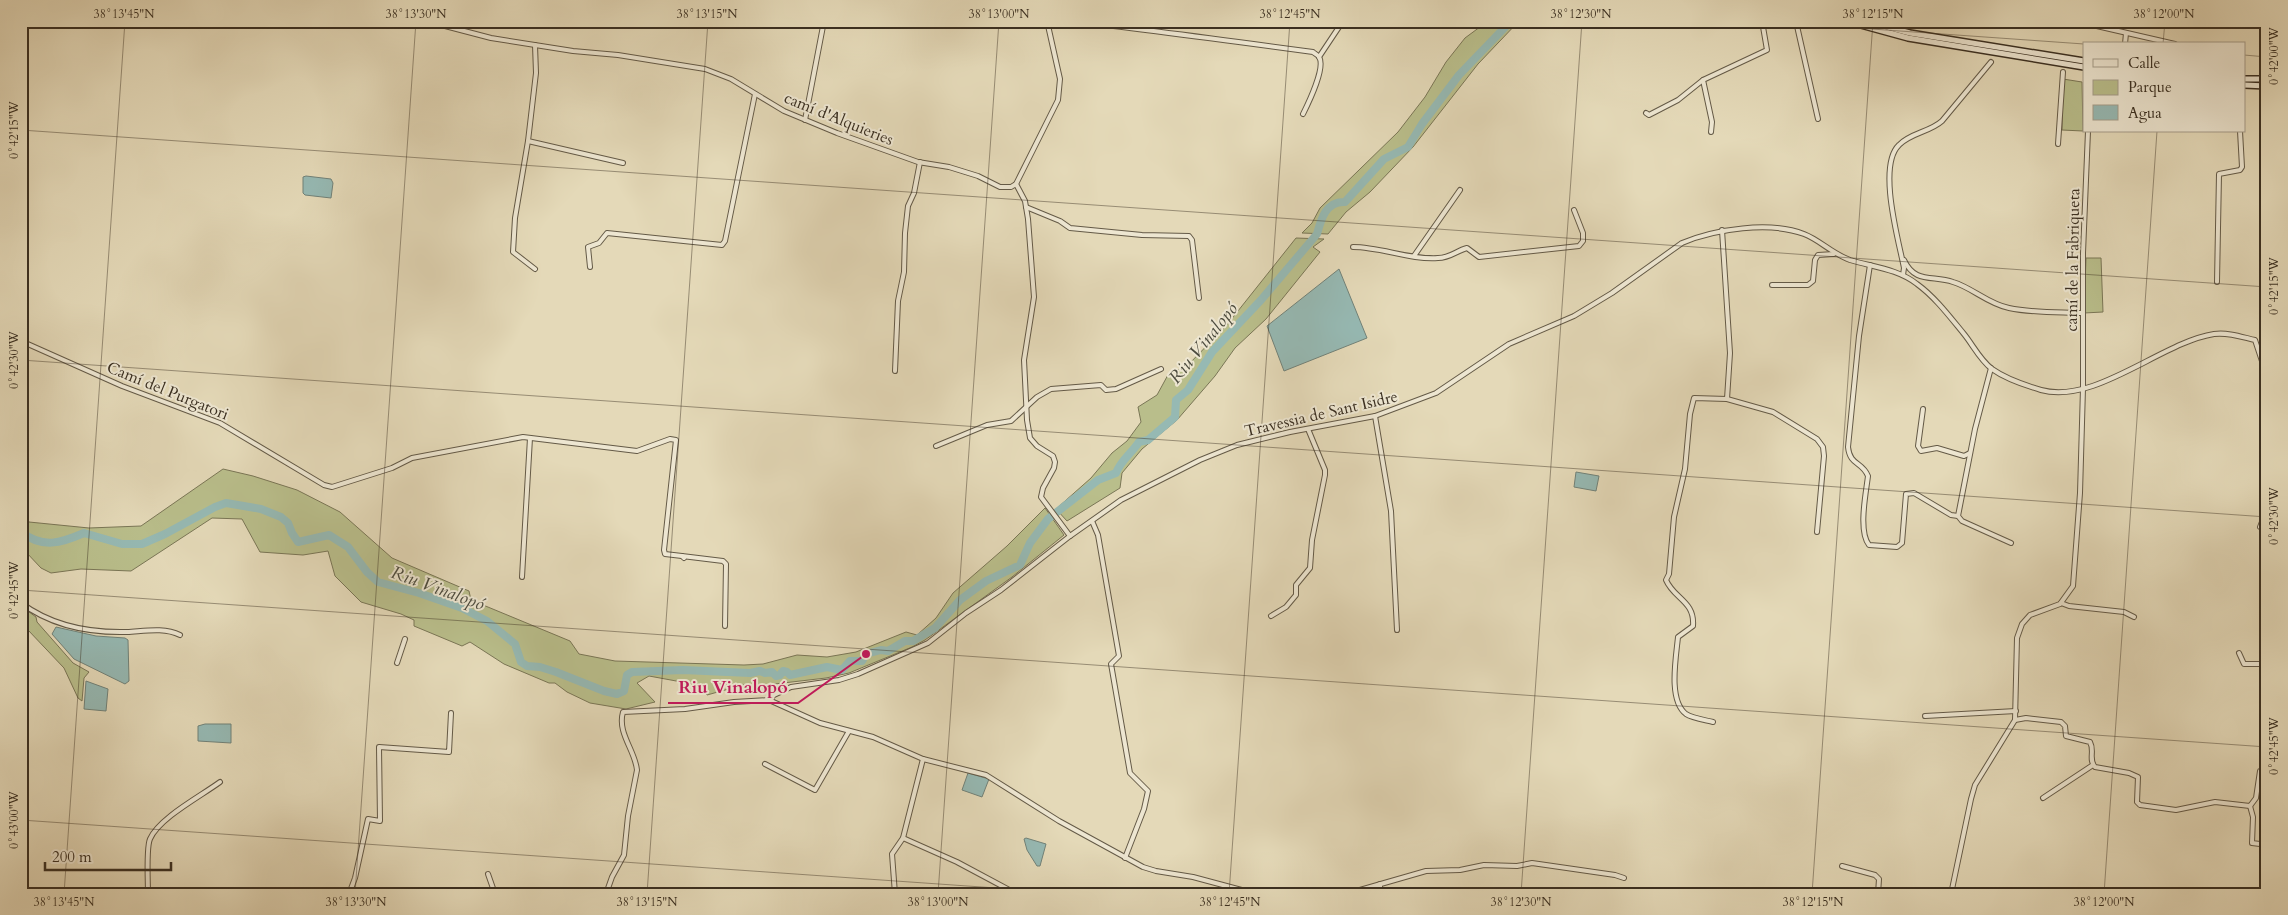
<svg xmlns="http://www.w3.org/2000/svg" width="2288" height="915" font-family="Cardo,serif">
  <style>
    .green { fill: #b9be8b; stroke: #7a7656 }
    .water { fill: #96b9b3; stroke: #718279 }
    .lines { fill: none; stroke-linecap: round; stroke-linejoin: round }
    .river { stroke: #96b9b3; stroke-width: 8 }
    .minor-casing { stroke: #645a47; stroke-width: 6 }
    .secondary-casing { stroke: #3a2f21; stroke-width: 8 }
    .minor { stroke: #ede6d1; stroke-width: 4 }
    .secondary { stroke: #ede6d1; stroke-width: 5 }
    .ticks { fill: none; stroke: #3a2f21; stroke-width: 1; stroke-opacity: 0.45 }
    .labels { text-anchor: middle; stroke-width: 4; stroke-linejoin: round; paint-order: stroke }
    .street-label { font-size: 16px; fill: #3a2f21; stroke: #ede6d1 }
    .water-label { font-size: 18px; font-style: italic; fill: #4c4b3e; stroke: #ede6d1 }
    .leader { fill: none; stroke: #c2185b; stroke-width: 2 }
    .callout-dot { fill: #c2185b; stroke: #ede6d1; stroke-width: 2 }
    .callout-label { font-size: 18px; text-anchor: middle; font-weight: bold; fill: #c2185b; stroke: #ede6d1; stroke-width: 4; stroke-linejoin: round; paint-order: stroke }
    .neatline { fill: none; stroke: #3a2f21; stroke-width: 2 }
    .ticks-label { font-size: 12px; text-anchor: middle; fill: #3a2f21 }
  </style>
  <rect width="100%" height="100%" fill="#e4d9b8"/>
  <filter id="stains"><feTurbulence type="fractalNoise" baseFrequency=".004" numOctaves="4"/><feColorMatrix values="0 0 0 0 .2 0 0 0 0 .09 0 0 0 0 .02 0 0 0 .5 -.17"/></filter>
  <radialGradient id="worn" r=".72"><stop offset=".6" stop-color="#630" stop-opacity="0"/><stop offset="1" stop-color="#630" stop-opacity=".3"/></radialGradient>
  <g class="green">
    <polygon points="1488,21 1519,21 1478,64 1413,147 1370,192 1346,212 1328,234 1302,233 1312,223 1320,208 1398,132 1425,97 1446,62 1465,38"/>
    <polygon points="2063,79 2082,82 2083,131 2062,130"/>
    <polygon points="1296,238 1324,239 1313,247 1320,252 1266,319 1235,348 1215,376 1177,420 1142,449 1122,473 1120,488 1067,521 1056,509 1091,478 1112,453 1127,441 1141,422 1138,407 1157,395 1169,373 1186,367 1226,326"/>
    <polygon points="2086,258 2101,258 2103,312 2084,313"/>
    <polygon points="223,469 253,476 297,490 340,512 392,558 469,591 471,600 570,641 579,654 615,661 744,665 763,664 797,655 827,657 856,652 906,632 917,635 936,618 953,593 1007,546 1045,508 1064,535 1012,577 925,640 912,647 849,673 826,678 766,685 743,685 707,695 698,685 649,676 637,683 655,702 626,709 590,703 567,692 555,683 549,683 504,664 470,642 462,646 414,626 414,620 401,614 361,602 335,576 328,551 303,555 260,552 242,519 212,518 131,571 81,569 51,573 41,568 25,551 21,552 21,511 29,522 89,528 141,526"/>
    <polygon points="21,606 36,617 37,622 73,663 89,672 84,678 82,701 78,698 64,668 28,630 21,646"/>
  </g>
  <g class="water">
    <polygon points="306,176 331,179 333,183 331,198 305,195 303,193 303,177"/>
    <polygon points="1339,269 1367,338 1284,371 1267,326"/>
    <polygon points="1576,472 1599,476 1596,491 1574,487"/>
    <polygon points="56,627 96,636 125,638 128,640 129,681 125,684 74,659 52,634"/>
    <polygon points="86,681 108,689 106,711 84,709"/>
    <polygon points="205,724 231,724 231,743 198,741 198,726"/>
    <polygon points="968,773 989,779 982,797 962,790"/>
    <polygon points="1026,838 1046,844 1040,866 1037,866 1027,850 1024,839"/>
  </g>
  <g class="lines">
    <path class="river" d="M21 532C43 549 61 543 84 533L122 544H142L165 534 215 507 226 503 261 509 281 517 288 523 292 533 298 542 329 535 348 547 367 572 378 582 419 593 462 608 487 621 515 644 521 662 527 666 540 667 556 672 604 691 617 694 624 691 627 675 632 672 683 670 750 673 760 671 765 673 772 672 776 676 780 675 783 671 787 672 790 675 827 667 842 670 850 661H862L866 654 881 650 888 651 905 641H913L935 628 960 600 986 581 1020 565 1030 543 1048 519 1098 480 1116 473C1121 460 1131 454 1139 442L1148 440 1175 417 1176 400 1188 390 1212 352 1261 300 1317 234C1321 219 1326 201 1345 202L1384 159 1408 147 1422 124 1459 75 1511 21"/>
    <defs>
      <g id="minor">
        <polyline points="426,21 491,38 573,51 618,55 705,69 731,79 784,111 837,133 918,162 949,167 978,176 1000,187 1011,187 1016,184 1058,100 1060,79 1047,21"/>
        <path d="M1070 21C1151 30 1232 41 1313 52 1314 53 1319 56 1319 57 1326 67 1308 104 1303 114"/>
        <polyline points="2075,21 2175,44"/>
        <polyline points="1797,26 1818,119"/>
        <polyline points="2125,44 2126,33"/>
        <polyline points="535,45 536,73 528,141 623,163"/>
        <polyline points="1319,57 1343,21"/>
        <polyline points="1646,113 1649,115 1678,100 1703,80"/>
        <polyline points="805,120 824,21"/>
        <polyline points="1711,132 1712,122 1703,80 1767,50 1762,21"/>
        <polyline points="528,141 515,218 513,252 535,269"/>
        <polyline points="2058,144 2063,72"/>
        <polyline points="1016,184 1025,201 1028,219 1034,297 1024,360 1027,420 1030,438 1037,446 1053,456 1055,462 1054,468 1043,488 1041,497 1070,536"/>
        <polyline points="1026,207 1060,221 1070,228 1142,235 1189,236 1192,240 1199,298"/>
        <path d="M1353 247C1381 247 1410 260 1438 258 1450 258 1456 251 1467 248L1479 257 1579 246 1583 241V233L1574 210"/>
        <polyline points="1414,256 1460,190"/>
        <path d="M1904 260C1915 284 1933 275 1953 282 1973 288 1988 304 2009 308 2032 313 2058 312 2082 313"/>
        <path d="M1870 265 1859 336 1848 447C1850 466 1862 461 1868 476 1866 493 1858 531 1869 545L1897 547 1902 543 1906 494 1914 493 1951 515 1958 516"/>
        <polyline points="590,267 588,247 599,243 607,233 722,245 725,241 755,94"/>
        <path d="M1903 275 1904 268C1899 242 1877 166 1899 145 1910 133 1930 132 1942 121L1991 62"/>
        <polyline points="2217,282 2219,174 2240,170 2242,167 2240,131"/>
        <polyline points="1772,285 1808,285 1813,281 1815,260 1818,255 1834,254"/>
        <polyline points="21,341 122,386 220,423 324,485 332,487 392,468 412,458 523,437 637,451 670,439 676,440 664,550 665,554 682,556 684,558"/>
        <polyline points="1991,368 1975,429 1958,516 1962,521 2011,543"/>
        <polyline points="895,371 898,301 904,272 905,233 908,206 914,193 920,162"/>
        <polyline points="1727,399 1773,412 1817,439 1823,447 1824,456 1817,532"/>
        <polyline points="1923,409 1918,446 1921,451 1937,448 1964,456 1970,453"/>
        <polyline points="1375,416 1391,511 1397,630"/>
        <polyline points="936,446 987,425 1011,421 1037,397 1051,389 1101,385 1106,390 1116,389 1161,369"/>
        <polyline points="1092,521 1098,535 1119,656 1111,664 1130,773 1148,791 1144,809 1125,858"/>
        <polyline points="2260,527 2267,509"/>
        <polyline points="682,556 723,561 726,564 725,626"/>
        <polyline points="522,577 530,438"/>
        <path d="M21 603C52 626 89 633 127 632 145 631 164 627 180 635"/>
        <polyline points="2061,603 2069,606 2124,612 2134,617"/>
        <polyline points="1271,616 1286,607 1296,595 1296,585 1310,568 1312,540 1325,475 1325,470 1308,429"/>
        <polyline points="2239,653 2244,664 2267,664"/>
        <polyline points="397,663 405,639"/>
        <polyline points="769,700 820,723 873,737 923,759 986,775 1059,821 1143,867 1156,871 1193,877 1249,892 1312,894"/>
        <polyline points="1925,716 2016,711"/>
        <path d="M2015 720 2026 718 2061 722 2065 726 2066 736 2090 742C2095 751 2088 759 2095 767L2129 773 2138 777 2137 802 2140 805 2176 810 2215 802 2250 806 2256 798 2260 771 2267 770"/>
        <path d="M1713 722C1705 720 1692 718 1686 714 1668 700 1676 658 1678 637L1693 626C1695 601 1674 599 1666 580L1669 574 1674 517 1685 469 1690 414 1694 398 1727 399 1730 353 1722 230"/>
        <polyline points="21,746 23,738"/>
        <polyline points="765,764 815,790 849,731"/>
        <polyline points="2043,798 2093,765"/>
        <polyline points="2250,806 2253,817 2252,843 2260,844 2264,847 2265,865 2263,894"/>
        <polyline points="903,838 957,862 1017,894"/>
        <polyline points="1842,866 1875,875 1879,879 1878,894"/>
        <polyline points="488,874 495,894"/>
        <path d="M148 894C148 881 146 848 150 839 159 818 201 796 220 782"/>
        <polyline points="349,894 355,878 368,819 380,821 379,747 449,752 451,713"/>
        <path d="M606 894 612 877 624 855 628 816 637 770C635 750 617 733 623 712L685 709 734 702 769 700 774 695 791 687 839 680 858 674 928 643 966 613 1001 590 1070 536 1121 500 1200 460 1237 445 1290 432 1375 416 1436 393 1509 344 1574 316 1612 293 1682 243C1715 229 1770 221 1804 234 1820 240 1831 253 1850 260 1873 267 1898 269 1917 284 1935 297 1950 317 1964 334 1973 345 1980 360 1992 369 2006 379 2024 385 2041 390 2095 405 2162 342 2214 334 2228 332 2242 337 2255 340L2267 376"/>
        <polyline points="895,894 892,854 903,838 923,759"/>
        <polyline points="1346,894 1426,871 1460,870 1484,865 1517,866 1532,863 1615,875 1624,878"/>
        <polyline points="1380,894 1380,884"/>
        <polyline points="1951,894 1971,799 1975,785 2015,720 2017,638 2022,624 2030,615 2060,604 2073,586 2080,493 2083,388 2083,253 2088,131"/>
      </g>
      <g id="secondary">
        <polyline points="1846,21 1908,38 2084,67"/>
        <polyline points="1865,21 1910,33 2084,61"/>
        <polyline points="2244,79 2267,79"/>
        <polyline points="2244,85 2267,86"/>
      </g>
    </defs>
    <use href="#minor" class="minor-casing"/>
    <use href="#secondary" class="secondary-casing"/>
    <use href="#minor" class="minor"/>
    <use href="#secondary" class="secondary"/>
  </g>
  <path class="ticks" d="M1758 21 2084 44M2163 44 2165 21M2244 55 2267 57M21 130 2267 287M21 360 2267 517M21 590 2267 747M21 820 1082 894M64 894 125 21M355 894 416 21M647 894 708 21M938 894 999 21M1229 894 1290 21M1521 894 1582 21M1812 894 1873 21M2104 894 2157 131"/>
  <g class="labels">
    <g class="street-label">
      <text transform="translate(839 118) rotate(22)" y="6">camí d'Alquieries</text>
      <text transform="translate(2072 260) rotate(-89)" y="6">camí de la Fabriqueta</text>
      <text transform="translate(168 390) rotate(22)" y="6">Camí del Purgatori</text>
      <text transform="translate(1321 413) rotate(-13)" y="6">Travessia de Sant Isidre</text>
    </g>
    <g class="water-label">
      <text transform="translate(1203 343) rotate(-51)" y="6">Riu Vinalopó</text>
      <text transform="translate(438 588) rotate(20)" y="6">Riu Vinalopó</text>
    </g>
  </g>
  <path class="leader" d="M866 654L798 703H668"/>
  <circle class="callout-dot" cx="866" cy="654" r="5"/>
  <g class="callout-label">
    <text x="733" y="693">Riu Vinalopó</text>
  </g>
  <rect width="2288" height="915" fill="none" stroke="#e4d9b8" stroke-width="55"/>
  <rect x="2083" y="42" width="162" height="90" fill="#ede6d1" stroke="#a59d8b"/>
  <rect x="2093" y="59" width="25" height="8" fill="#ede6d1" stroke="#a59d8b"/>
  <text x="2128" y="68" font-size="15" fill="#3a2f21">Calle</text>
  <rect x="2093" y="80" width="25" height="15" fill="#b9be8b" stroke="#a59d8b"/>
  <text x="2128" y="92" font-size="15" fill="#3a2f21">Parque</text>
  <rect x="2093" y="105" width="25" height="15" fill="#96b9b3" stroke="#a59d8b"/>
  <text x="2128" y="118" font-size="15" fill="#3a2f21">Agua</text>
  <path d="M45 862v8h126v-8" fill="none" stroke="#3a2f21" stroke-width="2.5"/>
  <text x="52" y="862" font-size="15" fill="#3a2f21" stroke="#ede6d1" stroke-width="4" paint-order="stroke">200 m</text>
  <rect x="28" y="28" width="2232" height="860" class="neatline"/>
  <g class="ticks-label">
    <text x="124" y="18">38°13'45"N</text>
    <text x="416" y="18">38°13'30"N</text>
    <text x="707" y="18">38°13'15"N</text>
    <text x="999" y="18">38°13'00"N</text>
    <text x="1290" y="18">38°12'45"N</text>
    <text x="1581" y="18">38°12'30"N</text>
    <text x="1873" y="18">38°12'15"N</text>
    <text x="2164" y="18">38°12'00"N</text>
    <text transform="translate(2274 56) rotate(-90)" y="4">0°42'00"W</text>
    <text transform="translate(14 130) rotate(-90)" y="4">0°42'15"W</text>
    <text transform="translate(2274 286) rotate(-90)" y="4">0°42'15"W</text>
    <text transform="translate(14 360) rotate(-90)" y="4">0°42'30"W</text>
    <text transform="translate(2274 516) rotate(-90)" y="4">0°42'30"W</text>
    <text transform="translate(14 590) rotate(-90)" y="4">0°42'45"W</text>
    <text transform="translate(2274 746) rotate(-90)" y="4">0°42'45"W</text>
    <text transform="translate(14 820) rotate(-90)" y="4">0°43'00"W</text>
    <text x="64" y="906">38°13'45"N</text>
    <text x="356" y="906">38°13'30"N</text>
    <text x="647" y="906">38°13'15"N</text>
    <text x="938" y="906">38°13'00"N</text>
    <text x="1230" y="906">38°12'45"N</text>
    <text x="1521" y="906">38°12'30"N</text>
    <text x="1813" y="906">38°12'15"N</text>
    <text x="2104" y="906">38°12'00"N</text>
  </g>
  <rect width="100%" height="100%" filter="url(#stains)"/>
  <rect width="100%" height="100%" fill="url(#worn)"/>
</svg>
